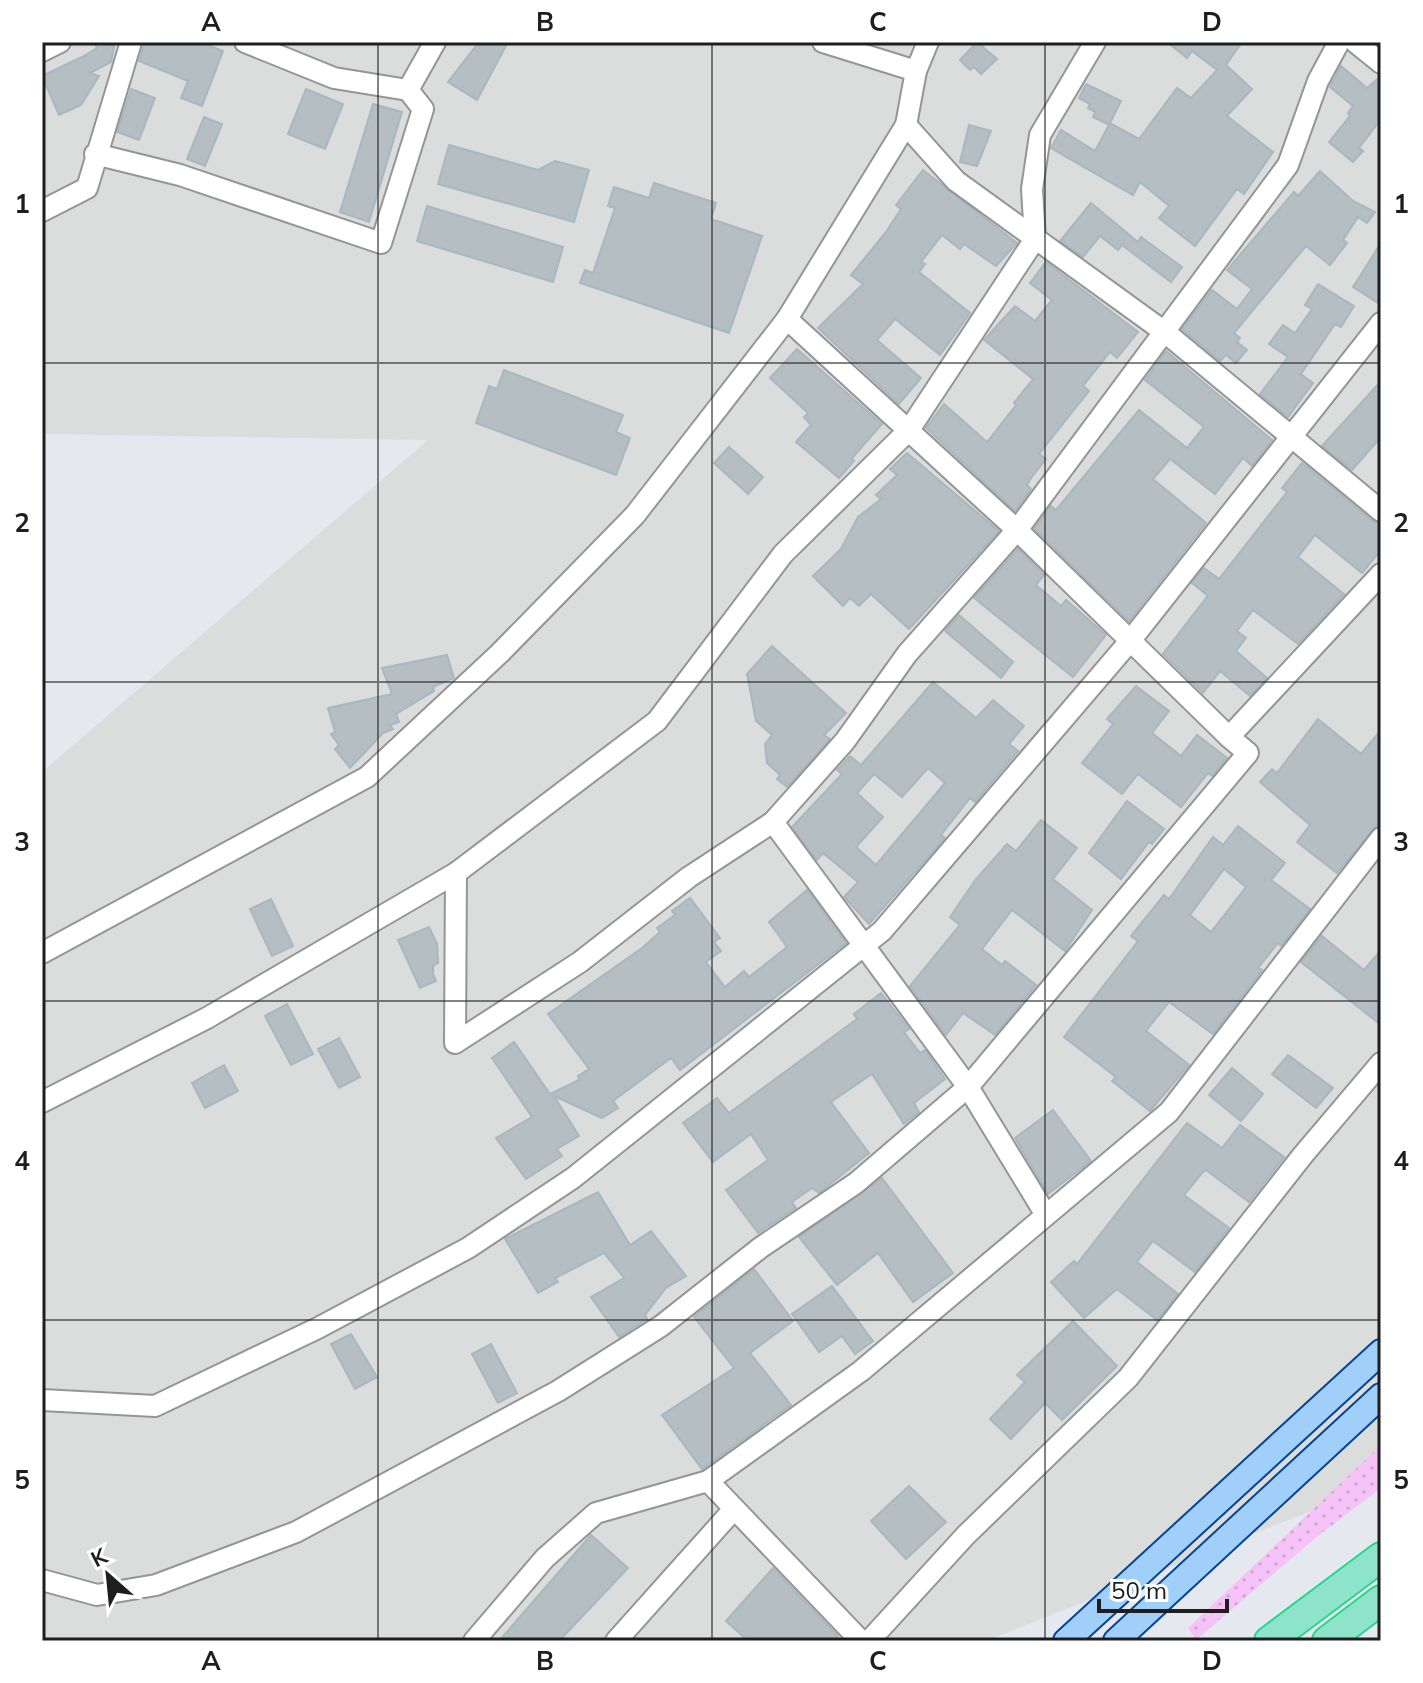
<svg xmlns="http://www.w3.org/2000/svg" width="1423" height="1683" font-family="Mulish,sans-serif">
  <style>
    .residential { fill: #dbdcdc }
    .park { fill: url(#park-dots) }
    .building { fill: #b4bec3; stroke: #a7b8c0; stroke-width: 2; fill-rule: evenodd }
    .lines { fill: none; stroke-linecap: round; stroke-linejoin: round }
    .minor-casing { stroke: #959595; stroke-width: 24 }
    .major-casing { stroke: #054494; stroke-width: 28 }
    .highway-casing { stroke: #29d587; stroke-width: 32 }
    .minor { stroke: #fff; stroke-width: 20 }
    .major { stroke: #a0d0f9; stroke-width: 24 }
    .highway { stroke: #8ee4ca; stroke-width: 28 }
    .grid { fill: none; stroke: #1e1e1e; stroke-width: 2; stroke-opacity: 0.55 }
    .neatline { fill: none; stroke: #1e1e1e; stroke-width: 3 }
    .grid-label { font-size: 26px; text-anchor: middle; font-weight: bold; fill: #1e1e1e }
  </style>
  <defs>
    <pattern id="park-dots" width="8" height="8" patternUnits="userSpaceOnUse" patternTransform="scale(2)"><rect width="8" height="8" fill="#f6c3f8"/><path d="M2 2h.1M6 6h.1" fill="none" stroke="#d2a7d4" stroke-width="1.8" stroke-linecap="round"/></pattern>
  </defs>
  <rect width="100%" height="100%" fill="#e5e9ef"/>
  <polygon class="residential" points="42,42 1381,42 1381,1483 986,1641 42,1641 42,772 428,440 42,434"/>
  <polygon class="park" points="1381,1445 1381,1488 1319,1535 1196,1640 1188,1628"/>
  <g class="building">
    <polygon points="94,42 115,42 111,62 90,73 99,76 81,105 59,115 42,76 84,56 97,48"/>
    <polygon points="145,42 200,42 223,51 202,106 181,98 188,81 139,61"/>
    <polygon points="479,42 508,42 477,100 448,82"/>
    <polygon points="977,42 997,59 981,74 974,67 970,70 960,60"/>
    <polygon points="1167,42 1242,42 1226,65 1252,89 1227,116 1273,152 1244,194 1237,189 1195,246 1159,218 1169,206 1140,182 1133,195 1051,148 1061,130 1095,151 1110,123 1139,139 1177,88 1191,98 1217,70 1192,51 1187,58"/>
    <polygon points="1341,66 1367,88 1381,76 1381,119 1359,148 1363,151 1353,162 1329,142 1350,116 1348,113 1353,106 1330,87"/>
    <polygon points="1086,84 1121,101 1109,125 1093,117 1095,112 1088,108 1090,104 1079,98"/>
    <polygon points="131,89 155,98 139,140 117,132"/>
    <polygon points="306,89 343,104 325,149 288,134"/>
    <polygon points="373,104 402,112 369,222 340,212"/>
    <polygon points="204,117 222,124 205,166 187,159"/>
    <polygon points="969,125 991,131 977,166 960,162"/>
    <polygon points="449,145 538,170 555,161 589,170 574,222 438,184"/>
    <polygon points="923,170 1017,243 996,266 964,244 960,249 942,235 921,262 925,264 919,272 970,313 940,355 895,319 877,340 921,378 899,404 818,328 863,284 851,275 886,232 901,209 896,205"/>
    <polygon points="1320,171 1353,201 1375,212 1367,223 1358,217 1343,240 1347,243 1330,265 1306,246 1234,333 1240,338 1237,342 1247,350 1236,363 1226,355 1220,361 1182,329 1212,290 1237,309 1252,289 1227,270 1294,192 1298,196"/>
    <polygon points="654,183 716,203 711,219 762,236 729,333 580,283 585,270 593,273 615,208 608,206 614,187 649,198"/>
    <polygon points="1091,203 1138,242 1141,237 1182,267 1171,282 1122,245 1118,250 1100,236 1083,257 1060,241"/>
    <polygon points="427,206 563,247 553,282 417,241"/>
    <polygon points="1381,243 1381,305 1353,287"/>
    <polygon points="1046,262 1138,332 1117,358 1110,352 1083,386 1089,391 1039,454 1046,459 1031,478 1027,485 1031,489 1015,511 926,428 944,404 987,442 1016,405 1014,403 1033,379 984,340 1015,306 1035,321 1052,300 1030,283"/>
    <polygon points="1318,284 1354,306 1341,327 1335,324 1301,374 1313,383 1288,417 1260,394 1288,357 1269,344 1283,325 1295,333 1312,309 1305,305"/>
    <polygon points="797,349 882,424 852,458 854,461 839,478 796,442 811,425 804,417 808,413 770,378"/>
    <polygon points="1166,351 1272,440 1252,466 1243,458 1215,494 1170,459 1153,479 1206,523 1129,621 1034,529 1051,506 1056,510 1139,410 1187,448 1204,427 1145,380"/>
    <polygon points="504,370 623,415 616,432 630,438 616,475 476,423 489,386 497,389"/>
    <polygon points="1381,381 1381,437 1352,470 1322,446"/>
    <polygon points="729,447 763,477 748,494 714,463"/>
    <polygon points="907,453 999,531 909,629 871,594 859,606 850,598 843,606 813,576 841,549 858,517 881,499 876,495 897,475 890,469"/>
    <polygon points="1302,463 1373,521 1381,524 1381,550 1362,573 1315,535 1298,557 1344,594 1298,644 1253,610 1237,631 1246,638 1236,651 1267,678 1250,696 1220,671 1203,693 1163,654 1206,598 1207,595 1192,583 1204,568 1219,579 1287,492 1282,488"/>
    <polygon points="1018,549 1044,575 1036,585 1061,606 1066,600 1106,635 1073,677 974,598"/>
    <polygon points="959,615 1013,662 1001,678 945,631"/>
    <polygon points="772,646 846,713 824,735 830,739 787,787 777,779 780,775 767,763 765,744 772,735 756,721 747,674"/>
    <polygon points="447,655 454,678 433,687 434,691 396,714 399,722 390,725 393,729 383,733 350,768 335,749 339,745 331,734 335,732 328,708 392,694 382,668"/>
    <path d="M933 682 976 718 993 700 1024 726 1009 744 1018 751 975 802 970 798 941 835 945 838 869 924 844 897 858 882 823 853 817 860 792 827 842 774 837 770 850 756 861 765ZM928 768 945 783 876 865 856 847 883 817 857 793 874 774 902 797Z"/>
    <polygon points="1136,686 1169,711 1152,733 1181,756 1197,735 1227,758 1212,776 1208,773 1181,807 1138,774 1122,794 1082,763 1113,724 1107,719"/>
    <polygon points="1318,719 1361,754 1381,730 1381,820 1337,873 1297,842 1310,825 1260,782 1272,769 1277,773"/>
    <polygon points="1127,801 1164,829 1152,844 1149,842 1121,879 1089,853"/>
    <polygon points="1041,820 1077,848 1053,879 1092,910 1065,951 1012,910 982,949 1002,965 1005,961 1036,985 995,1035 963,1013 946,1035 910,986 960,925 950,917 976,879 1007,844 1016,851"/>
    <path d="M1238 826 1285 863 1271 880 1310 909 1281 946 1278 943 1258 968 1262 970 1213 1034 1169 1002 1146 1031 1189 1065 1150 1111 1112 1081 1116 1077 1064 1037 1138 941 1131 936 1164 895 1169 899 1213 837 1223 845ZM1224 869 1246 887 1211 932 1190 915Z"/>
    <polygon points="807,890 846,943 680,1070 671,1058 613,1101 618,1108 602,1118 554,1096 579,1136 557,1149 562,1156 526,1179 496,1138 532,1117 492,1058 514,1042 550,1094 579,1080 578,1076 589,1069 548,1014 642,948 660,932 657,928 675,915 672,911 690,898 720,938 714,942 721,951 706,962 725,987 744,971 749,977 787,947 769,922"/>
    <polygon points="271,899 293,946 272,956 250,909"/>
    <polygon points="429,927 437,944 438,963 433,966 433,974 436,981 420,988 398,940"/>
    <polygon points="1322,936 1364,970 1381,950 1381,1025 1301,962"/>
    <polygon points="881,993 909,1029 904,1032 920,1053 925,1050 945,1079 914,1103 919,1112 904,1124 872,1074 831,1102 869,1153 819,1193 812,1188 792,1202 796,1208 758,1233 726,1190 768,1160 751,1134 713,1162 683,1123 717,1098 729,1113 857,1019 854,1014"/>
    <polygon points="287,1004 313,1054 291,1065 265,1016"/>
    <polygon points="339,1038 360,1077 339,1088 318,1049"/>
    <polygon points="1288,1055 1333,1088 1316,1108 1272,1074"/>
    <polygon points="224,1065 238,1091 205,1108 192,1083"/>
    <polygon points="1232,1068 1263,1094 1241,1121 1209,1095"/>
    <polygon points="1053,1110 1091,1161 1048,1194 1015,1138"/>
    <polygon points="1187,1123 1222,1148 1240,1125 1284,1157 1249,1202 1206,1170 1202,1173 1184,1195 1229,1228 1195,1272 1153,1241 1137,1262 1178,1294 1157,1320 1117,1289 1084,1318 1051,1282 1074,1261 1077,1264"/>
    <polygon points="882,1178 953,1273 913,1302 878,1253 837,1285 799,1237"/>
    <polygon points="598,1192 630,1245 651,1231 686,1276 666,1288 645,1315 647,1319 619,1337 591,1297 624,1278 604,1253 555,1278 558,1282 538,1293 505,1239"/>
    <polygon points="754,1269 793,1321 750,1353 791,1405 702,1469 662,1415 734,1368 694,1317"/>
    <polygon points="832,1286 873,1341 855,1354 842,1336 819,1352 792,1314"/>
    <polygon points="1073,1321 1117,1366 1062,1420 1045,1403 1011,1439 990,1419 1025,1382 1017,1375"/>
    <polygon points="351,1334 377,1377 355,1389 331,1344"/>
    <polygon points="491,1344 517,1393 498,1403 472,1354"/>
    <polygon points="909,1486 946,1522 906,1559 871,1521"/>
    <polygon points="591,1535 628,1568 559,1641 499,1641"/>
    <polygon points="773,1568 838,1636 833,1641 748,1641 726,1621"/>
  </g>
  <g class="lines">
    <defs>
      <g id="minor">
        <polyline points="245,42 334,78 408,90 435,42"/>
        <polyline points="1355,42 1381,63"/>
        <polyline points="42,51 60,42"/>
        <polyline points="916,71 928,42"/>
        <polyline points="906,125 956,181 1166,333 1381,511"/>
        <polyline points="95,154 180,175 381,243 423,109 408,90"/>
        <polyline points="42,211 87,188 131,42"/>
        <polyline points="787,319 1017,530 1229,737"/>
        <polyline points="773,822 968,1087 1046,1215"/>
        <polyline points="456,873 455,1043 580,962 689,877 773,822 845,741 907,654 1017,530 1288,165 1318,81 1339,42"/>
        <polyline points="42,953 367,777 500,653 635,515 787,319 906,125 916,71 823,42"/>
        <polyline points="42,1102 207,1018 456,873 657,721 783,554 909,430 1035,239 1032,189 1040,135 1095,42"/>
        <polyline points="42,1400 155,1406 318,1328 468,1248 573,1178 882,931 1130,641 1381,323"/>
        <polyline points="708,1481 861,1641"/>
        <polyline points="42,1580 97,1595 156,1585 296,1532 558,1391 661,1326 760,1248 856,1183 968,1087 1248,753 1229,737 1381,574"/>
        <polyline points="474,1641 545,1558 596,1513 708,1481 861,1371 1169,1112 1381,838"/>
        <polyline points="616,1641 734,1509"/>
        <polyline points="869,1641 966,1535 1128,1378 1303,1155 1381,1063"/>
      </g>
      <g id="major">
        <polyline points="1066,1641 1381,1352"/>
        <polyline points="1116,1641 1381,1396"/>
      </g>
      <g id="highway">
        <polyline points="1269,1641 1381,1557"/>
        <polyline points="1327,1641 1381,1600"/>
      </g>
    </defs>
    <use href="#minor" class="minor-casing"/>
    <use href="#major" class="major-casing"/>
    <use href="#highway" class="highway-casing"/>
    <use href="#minor" class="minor"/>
    <use href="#major" class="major"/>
    <use href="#highway" class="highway"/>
  </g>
  <path class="grid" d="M378 42V1641M712 42V1641M1045 42V1641M42 363H1381M42 682H1381M42 1001H1381M42 1320H1381"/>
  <rect width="1423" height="1683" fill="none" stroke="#ffffff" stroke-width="88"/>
  <g transform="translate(108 1575) rotate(333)" stroke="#ffffff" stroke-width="6" paint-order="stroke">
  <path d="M0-6L14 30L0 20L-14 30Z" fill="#1e1e1e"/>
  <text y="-12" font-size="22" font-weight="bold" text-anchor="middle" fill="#1e1e1e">K</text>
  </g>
  <path d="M1099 1599v12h128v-12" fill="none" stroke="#1e1e1e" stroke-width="4"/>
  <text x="1111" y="1599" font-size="24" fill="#1e1e1e" stroke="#ffffff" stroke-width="6" paint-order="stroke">50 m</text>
  <rect x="44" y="44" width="1335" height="1595" class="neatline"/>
  <g class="grid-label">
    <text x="211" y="31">A</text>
    <text x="545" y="31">B</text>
    <text x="878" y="31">C</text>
    <text x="1212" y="31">D</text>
    <text x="22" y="213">1</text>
    <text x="1401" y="213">1</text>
    <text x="22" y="532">2</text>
    <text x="1401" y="532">2</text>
    <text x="22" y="851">3</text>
    <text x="1401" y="851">3</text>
    <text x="22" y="1170">4</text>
    <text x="1401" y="1170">4</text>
    <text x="22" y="1489">5</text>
    <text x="1401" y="1489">5</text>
    <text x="211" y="1670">A</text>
    <text x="545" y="1670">B</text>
    <text x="878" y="1670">C</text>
    <text x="1212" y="1670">D</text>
  </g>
</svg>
